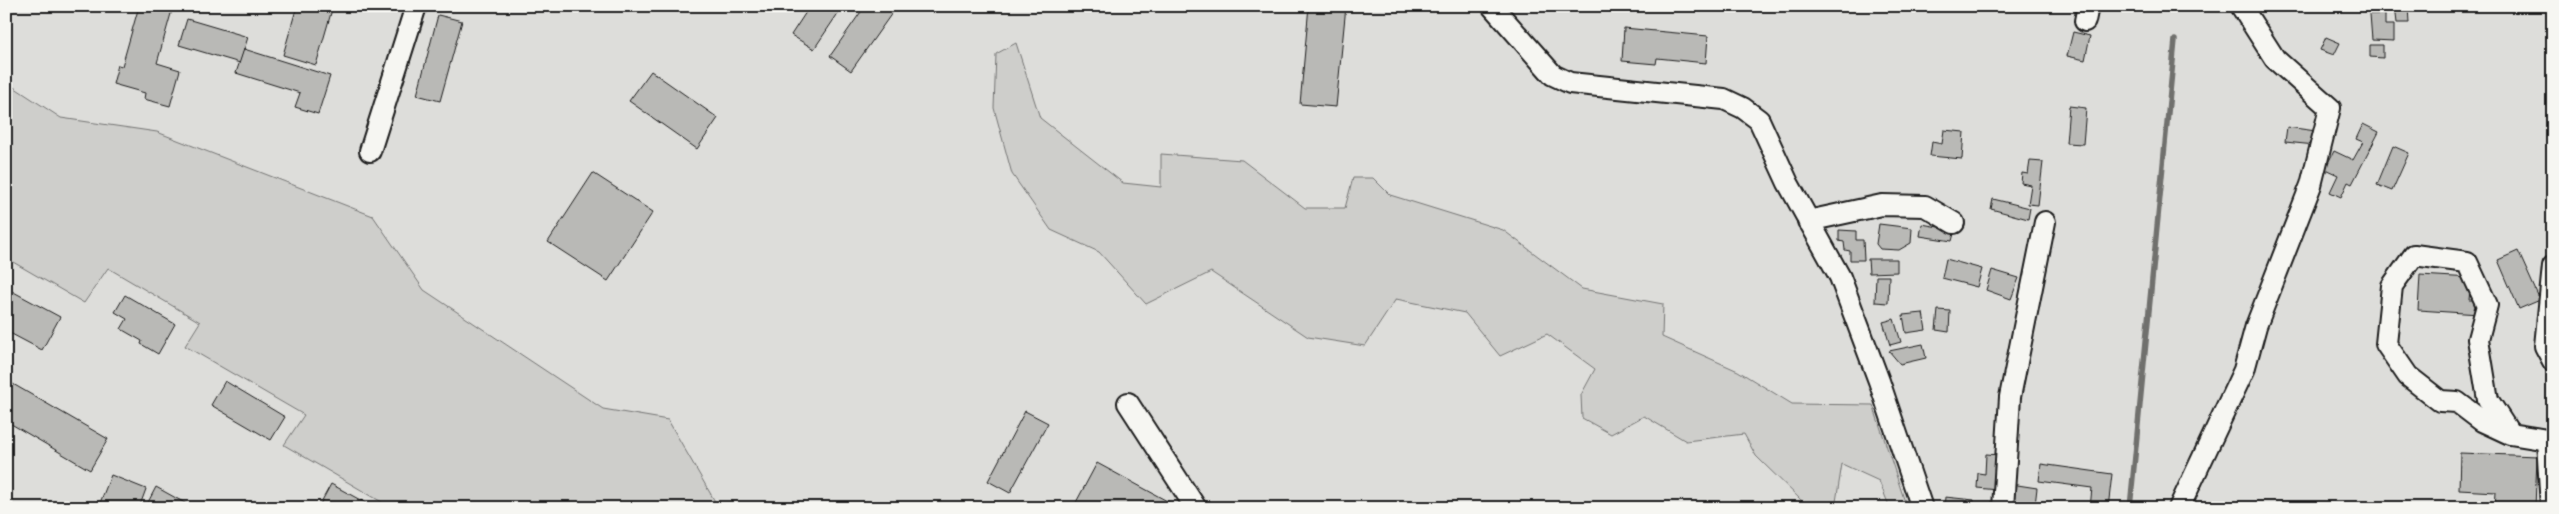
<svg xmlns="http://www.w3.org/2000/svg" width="2559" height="514" font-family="Caveat,sans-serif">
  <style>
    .built { fill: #ddddda }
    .green { fill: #cececb; stroke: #757574 }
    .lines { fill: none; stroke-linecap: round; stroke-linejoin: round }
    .stream { stroke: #6f6f6d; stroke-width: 5.5 }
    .building { fill: #b9b9b6; stroke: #1c1c1c }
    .minor-casing { stroke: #1c1c1c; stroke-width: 24 }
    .minor { stroke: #f6f6f2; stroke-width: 20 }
  </style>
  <rect width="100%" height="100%" fill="#edede9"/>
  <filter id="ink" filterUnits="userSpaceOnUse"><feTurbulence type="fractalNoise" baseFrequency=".02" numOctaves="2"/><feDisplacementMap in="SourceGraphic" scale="10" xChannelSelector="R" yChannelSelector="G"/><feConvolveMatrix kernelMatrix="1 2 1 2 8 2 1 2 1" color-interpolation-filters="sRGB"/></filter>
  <g filter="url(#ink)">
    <rect class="built" x="6" y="6" width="2547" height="502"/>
    <g class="green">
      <polygon points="1016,43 1040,118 1123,183 1161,187 1161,154 1242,160 1305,208 1345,208 1353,178 1373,178 1390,195 1503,230 1582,289 1663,304 1662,337 1738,371 1792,404 1873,405 1907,508 1890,508 1879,481 1842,464 1835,508 1821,508 1804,503 1756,456 1744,434 1686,441 1644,416 1611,434 1582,418 1581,395 1595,369 1547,334 1500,356 1465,313 1396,299 1365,346 1308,337 1211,272 1146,304 1099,252 1051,230 1012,174 994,108 996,54"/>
      <polygon points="6,82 61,118 157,132 373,216 424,290 603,409 668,420 717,505 715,508 392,508 284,445 304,415 185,346 200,322 108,268 84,303 6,258"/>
    </g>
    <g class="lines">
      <polyline class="stream" points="2130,508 2175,40"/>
    </g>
    <g class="building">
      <polygon points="139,6 158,6 172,10 157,63 180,70 170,106 144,99 145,93 113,84 118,65 122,66"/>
      <polygon points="297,6 333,6 316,65 283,55"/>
      <polygon points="810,6 843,6 814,49 791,35"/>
      <polygon points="865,6 897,6 851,71 830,56"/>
      <polygon points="1309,6 1346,6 1336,107 1300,104"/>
      <polygon points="2395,6 2408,6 2409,23 2397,23"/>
      <polygon points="2370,14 2385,14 2385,25 2394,25 2394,41 2372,40"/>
      <polygon points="438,15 462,21 440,101 417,95"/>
      <polygon points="187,19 248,37 240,63 179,45"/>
      <polygon points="1624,28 1708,36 1706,63 1657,58 1656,64 1622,61"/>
      <polygon points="2073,32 2090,36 2085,60 2067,56"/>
      <polygon points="2326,37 2340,43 2334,55 2320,50"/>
      <polygon points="2370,45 2383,45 2383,58 2370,57"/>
      <polygon points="244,49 330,76 318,114 295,107 300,93 236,73"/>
      <polygon points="651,71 718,118 697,149 629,101"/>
      <polygon points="2069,106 2086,108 2083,144 2066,143"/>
      <polygon points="2363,124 2379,132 2352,184 2348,182 2341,197 2330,192 2338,175 2325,169 2334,151 2353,160 2363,142 2356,139"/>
      <polygon points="2287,127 2316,131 2315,145 2285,142"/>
      <polygon points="1944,130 1964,132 1962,159 1930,156 1932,142 1942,144"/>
      <polygon points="2393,146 2409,153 2392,191 2377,185"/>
      <polygon points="2030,161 2043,162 2038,205 2028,204 2031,185 2021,183 2022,173 2028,174"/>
      <polygon points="593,173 653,212 608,281 548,242"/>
      <polygon points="1993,199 2030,208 2028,219 1991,209"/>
      <polygon points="1879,224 1912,228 1911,243 1899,250 1880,249 1876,244"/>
      <polygon points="1922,224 1955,230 1952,241 1920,236"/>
      <polygon points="1839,230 1856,231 1856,240 1863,240 1864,260 1850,260 1850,251 1845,250 1844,242 1839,241"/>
      <polygon points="2518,251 2540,300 2519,309 2498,260"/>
      <polygon points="1868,259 1897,259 1897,272 1869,273"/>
      <polygon points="1946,259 1982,269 1977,287 1942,278"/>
      <polygon points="1992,270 2019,278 2011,299 1986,290"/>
      <polygon points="2420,275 2471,278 2469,300 2480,300 2479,314 2418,310"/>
      <polygon points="1876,276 1889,276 1888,303 1875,302"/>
      <polygon points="8,289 60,317 42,350 6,331"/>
      <polygon points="125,295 175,324 158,354 141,344 142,341 121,329 127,319 115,312"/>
      <polygon points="1938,310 1950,311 1949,332 1936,330"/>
      <polygon points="1923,313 1926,330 1906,333 1903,315"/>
      <polygon points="1894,319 1901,342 1890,345 1883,322"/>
      <polygon points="1923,344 1926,358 1900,364 1889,351"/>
      <polygon points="6,380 108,439 90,470 6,421"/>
      <polygon points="225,381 285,417 271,440 211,405"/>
      <polygon points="1025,411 1048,423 1010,493 988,481"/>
      <polygon points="2460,453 2537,456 2535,508 2495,508 2496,492 2459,490"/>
      <polygon points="1986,454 2000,455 1998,490 1977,488 1978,473 1985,474"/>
      <polygon points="1097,463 1180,508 1073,508"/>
      <polygon points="2041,464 2112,474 2108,508 2090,508 2092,488 2039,481"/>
      <polygon points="111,475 146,489 139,508 98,508"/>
      <polygon points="331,484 375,508 318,508"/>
      <polygon points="2011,484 2037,488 2035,505 2041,508 2009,508"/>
      <polygon points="156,487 194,508 145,508"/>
      <polygon points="1945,497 1974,500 1974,508 1944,508"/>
    </g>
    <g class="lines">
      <defs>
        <g id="minor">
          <polyline points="1492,6 1553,75 1570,83 1724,99 1743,108 1759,120 1788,183 1840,277 1879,381 1922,508"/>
          <polyline points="2085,21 2088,6"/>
          <polyline points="370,151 416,6"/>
          <polyline points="1808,221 1882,205 1925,206 1954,223"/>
          <polyline points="2553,266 2545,346 2553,361"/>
          <polyline points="1128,403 1196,508"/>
          <polyline points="2510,434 2488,400 2478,339 2487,305 2467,262 2414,255 2392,286 2386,344 2408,376 2440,401 2457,402 2482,421 2510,434 2547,440 2551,508"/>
          <polyline points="2003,508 2010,397 2045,222"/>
          <polyline points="2179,508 2244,370 2256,326 2311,185 2330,108 2275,59 2241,6"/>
        </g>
      </defs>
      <use href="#minor" class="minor-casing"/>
      <use href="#minor" class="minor"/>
    </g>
  </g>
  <rect width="2559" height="514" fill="none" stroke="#f6f6f2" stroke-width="25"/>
  <rect x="12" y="12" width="2534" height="489" fill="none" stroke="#1c1c1c" stroke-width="2" filter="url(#ink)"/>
</svg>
